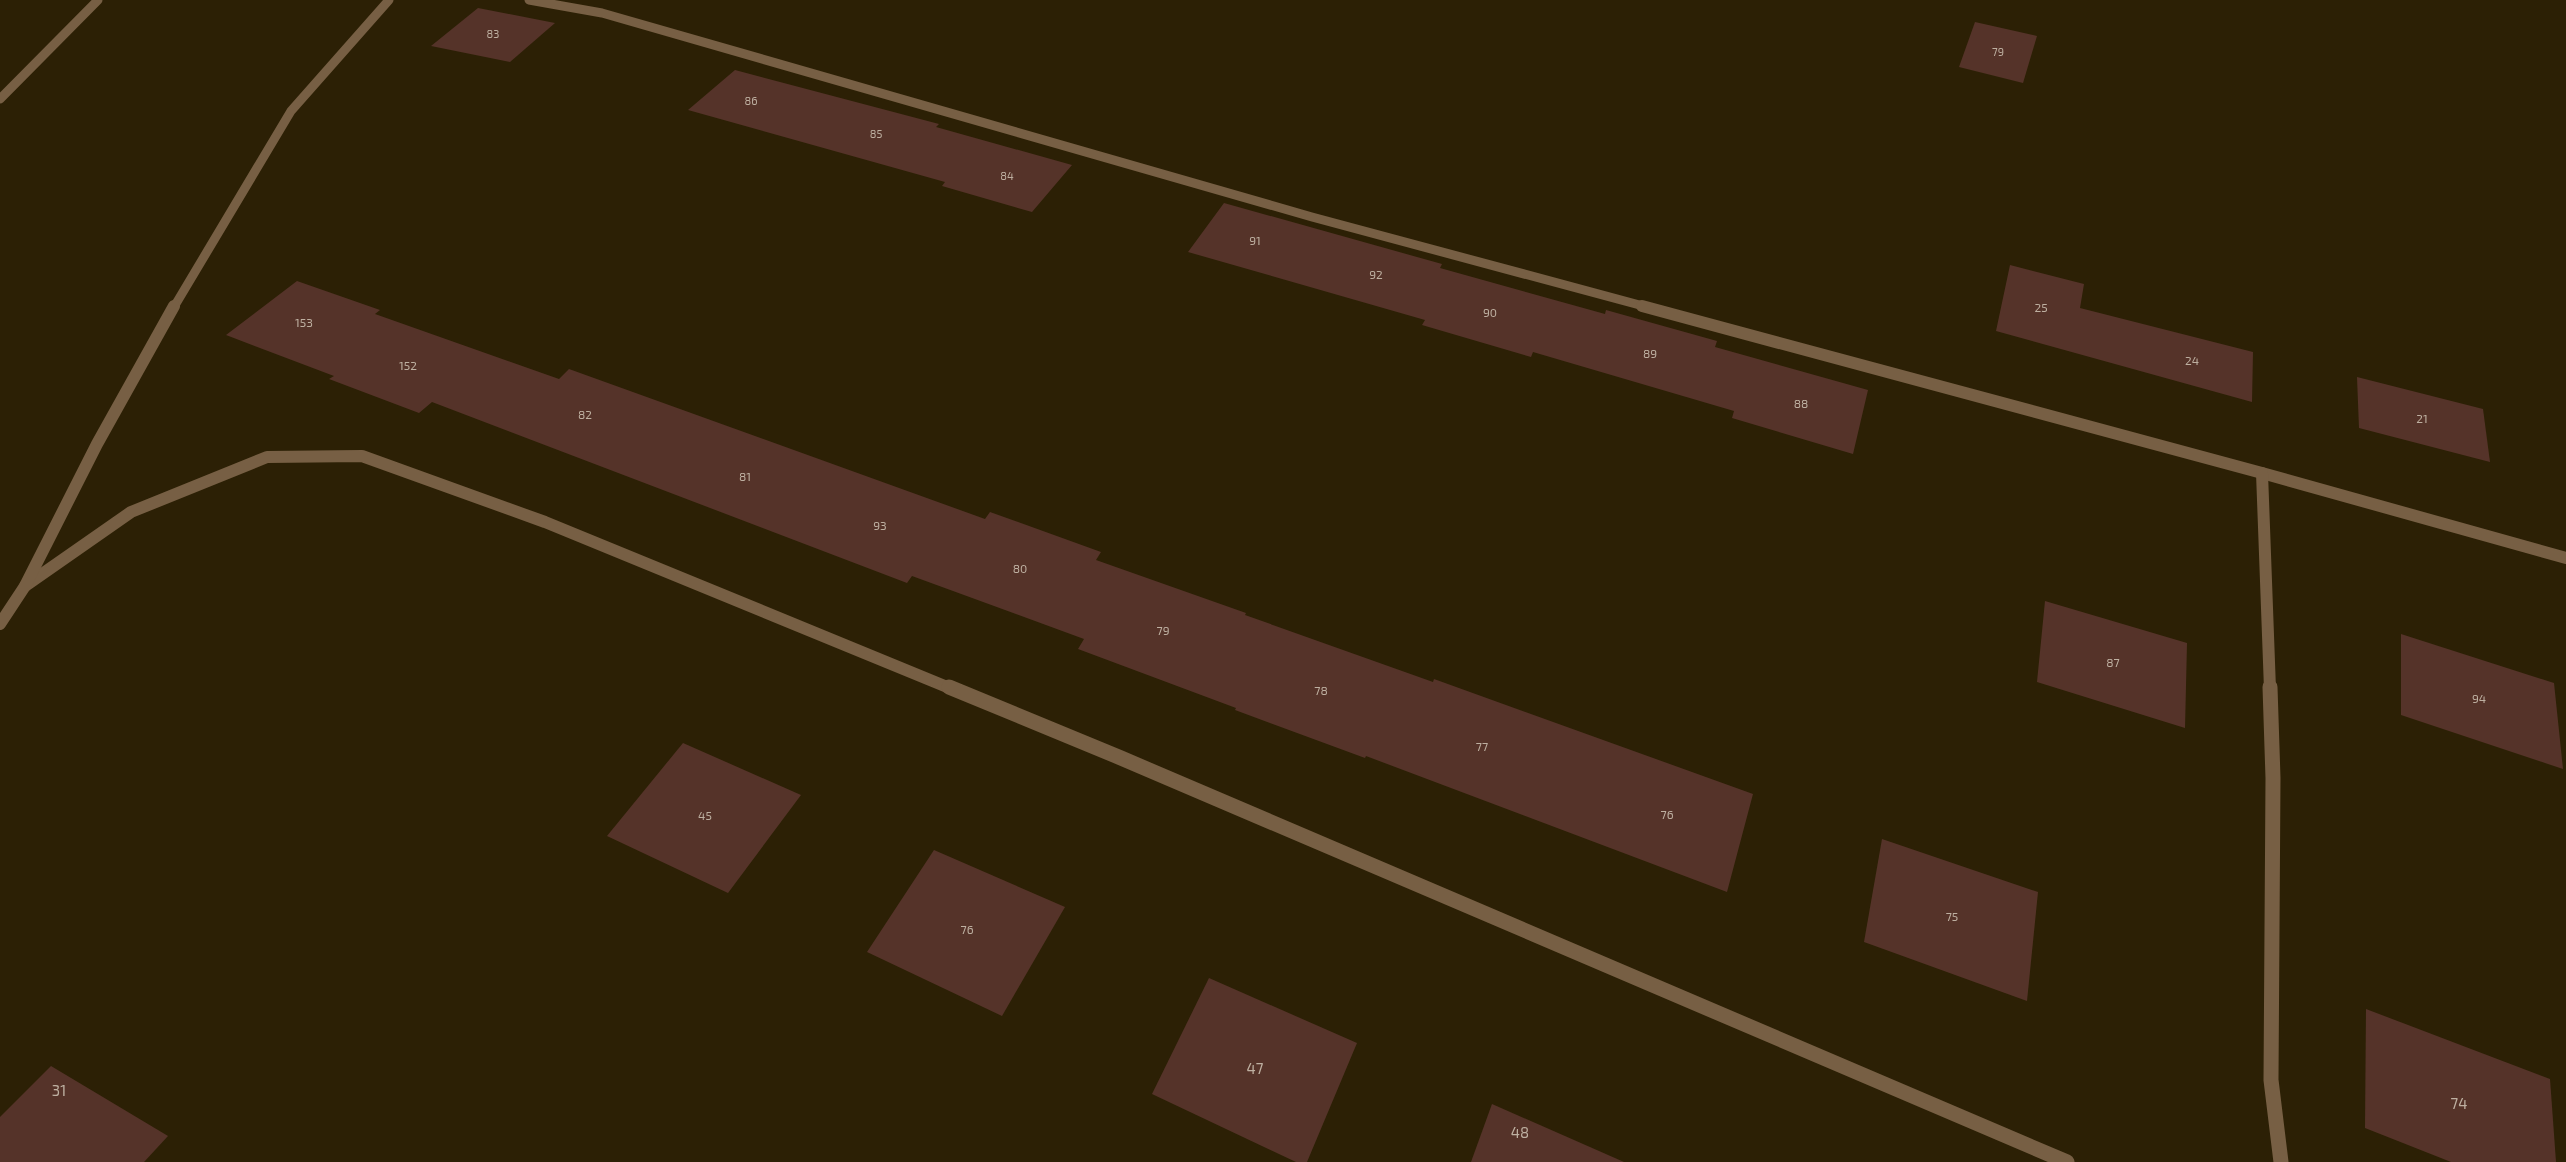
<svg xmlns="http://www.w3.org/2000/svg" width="2566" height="1162" font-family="'Exo 2',sans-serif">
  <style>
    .building { fill: #553329 }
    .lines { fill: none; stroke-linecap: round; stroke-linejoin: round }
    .minor-far2 { stroke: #775f44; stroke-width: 9 }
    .minor-far1 { stroke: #775f44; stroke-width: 12 }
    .minor { stroke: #775f44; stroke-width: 15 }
    .labels { text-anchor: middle; stroke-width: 4.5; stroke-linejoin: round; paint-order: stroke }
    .far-number-label { font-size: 11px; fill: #beb0a1 }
    .number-label { font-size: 12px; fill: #beb0a1 }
    .near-number-label { font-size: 15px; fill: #beb0a1 }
  </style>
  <rect width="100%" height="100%" fill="#2c2005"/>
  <g class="building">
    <polygon points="478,8 555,23 510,62 431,46"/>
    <polygon points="1975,22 2037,36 2023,83 1959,67"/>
    <polygon points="735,70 939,124 936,127 1072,165 1032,212 942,186 945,182 688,110"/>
    <polygon points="1224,203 1442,264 1440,268 1605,314 1606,310 1717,341 1715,347 1868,390 1853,454 1732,418 1734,411 1533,352 1531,357 1422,325 1425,320 1188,252"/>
    <polygon points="2010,265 2084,284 2080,308 2253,352 2252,402 1996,331"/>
    <polygon points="297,281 380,310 375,314 559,379 569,369 985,519 990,512 1101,552 1096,560 1246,613 1245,615 1433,682 1434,679 1753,794 1727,892 1366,756 1365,758 1235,710 1236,708 1078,649 1084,639 912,576 907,583 432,402 419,413 329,379 334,376 226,335"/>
    <polygon points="2357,377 2483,409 2490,462 2359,428"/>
    <polygon points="2045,601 2187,643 2185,728 2037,682"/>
    <polygon points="2401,634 2554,683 2563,769 2401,715"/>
    <polygon points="683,743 801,795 728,893 607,836"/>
    <polygon points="1882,839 2038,892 2027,1001 1864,942"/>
    <polygon points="934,850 1065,907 1002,1016 867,952"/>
    <polygon points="1209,978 1357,1043 1307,1162 1296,1162 1152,1094"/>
    <polygon points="2366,1009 2550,1079 2556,1162 2451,1162 2365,1128"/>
    <polygon points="51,1066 168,1136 144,1162 0,1162 0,1117"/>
    <polygon points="1492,1104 1624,1162 1471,1162"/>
  </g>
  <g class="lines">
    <g class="minor-far2">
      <polyline points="529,0 602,13 1312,217 1647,307"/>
      <polyline points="0,99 98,0"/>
      <polyline points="174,307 291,111 389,0"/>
    </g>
    <g class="minor-far1">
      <polyline points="1642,306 2262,473 2566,558"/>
      <polyline points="2262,473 2270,689"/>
      <polyline points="25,586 131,512 267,457 362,456 545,522 952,689"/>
      <polyline points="0,624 25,586 97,444 174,306"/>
    </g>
    <g class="minor">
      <polyline points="949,687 1121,758 2067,1162"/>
      <polyline points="2270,687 2273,778 2271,1080 2281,1162"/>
    </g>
  </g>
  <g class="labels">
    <g class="far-number-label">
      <text x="493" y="38">83</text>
      <text x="1998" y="56">79</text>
      <text x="751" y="105">86</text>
      <text x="876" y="138">85</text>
      <text x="1007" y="180">84</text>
    </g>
    <g class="number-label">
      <text x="1255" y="245">91</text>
      <text x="1376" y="279">92</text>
      <text x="2041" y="312">25</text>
      <text x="1490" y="317">90</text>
      <text x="304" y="327">153</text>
      <text x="1650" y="358">89</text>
      <text x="2192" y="365">24</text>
      <text x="408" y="370">152</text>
      <text x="1801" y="408">88</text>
      <text x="585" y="419">82</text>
      <text x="2422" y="423">21</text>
      <text x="745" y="481">81</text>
      <text x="880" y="530">93</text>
      <text x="1020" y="573">80</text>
      <text x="1163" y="635">79</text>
      <text x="2113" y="667">87</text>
      <text x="1321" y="695">78</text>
      <text x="2479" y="703">94</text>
      <text x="1482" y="751">77</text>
      <text x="1667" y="819">76</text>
      <text x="705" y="820">45</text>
      <text x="1952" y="921">75</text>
      <text x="967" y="934">76</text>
    </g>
    <g class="near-number-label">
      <text x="1255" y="1074">47</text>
      <text x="59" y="1096">31</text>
      <text x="2459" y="1109">74</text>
      <text x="1520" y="1138">48</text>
    </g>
  </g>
</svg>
